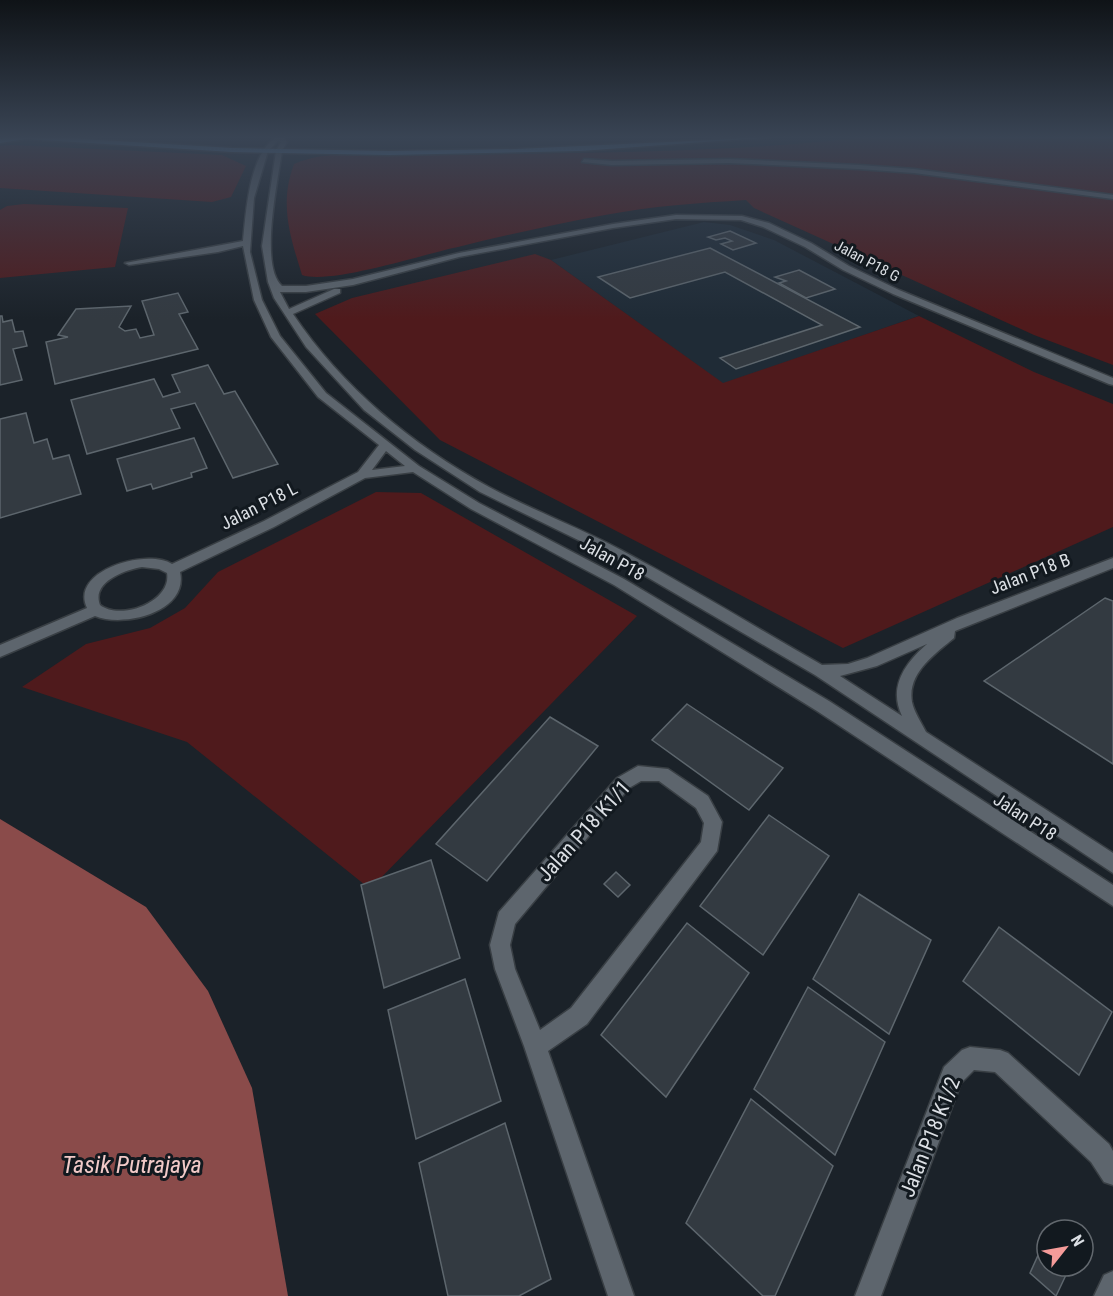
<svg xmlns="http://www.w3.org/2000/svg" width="1113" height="1296" font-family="'Roboto Condensed',sans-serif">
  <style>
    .built { fill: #1f2b36 }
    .green { fill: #4f1a1c }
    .water { fill: #8a4b4a }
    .building { fill: #333a41; stroke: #5d666d; stroke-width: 1.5 }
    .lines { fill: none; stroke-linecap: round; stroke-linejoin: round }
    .minor-casing { stroke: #393f44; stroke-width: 3 }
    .major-casing { stroke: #393f44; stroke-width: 3 }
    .minor { fill: #5d656d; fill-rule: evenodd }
    .major { fill: #5d92c1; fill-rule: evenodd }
    .labels { text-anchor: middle; stroke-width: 6; stroke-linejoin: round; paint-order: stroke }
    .far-street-label { font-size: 15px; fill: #dbdfe4; stroke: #12191f }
    .street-label { font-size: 18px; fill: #dbdfe4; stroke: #12191f }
    .near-street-label { font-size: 21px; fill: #dbdfe4; stroke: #12191f }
    .near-water-label { font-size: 24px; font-style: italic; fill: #f2cac8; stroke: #12191f }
  </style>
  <rect width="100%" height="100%" fill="#1b2229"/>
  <polygon class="built" points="704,222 730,225 774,240 919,316 723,384 551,260"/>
  <g class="green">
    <path d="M866 137H1113V365L1034 335 754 208 746 200C699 203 652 206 605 215 556 224 506 235 458 247 424 254 330 285 302 275 290 236 279 204 294 164 323 151 353 155 384 155 408 155 433 155 457 155 593 152 731 153 866 137Z"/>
    <polygon points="11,145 222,155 246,166 231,197 212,202 0,188 0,146"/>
    <polygon points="24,204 128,208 115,267 0,278 0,210 7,206"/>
    <polygon points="535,254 551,260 723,383 919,316 1034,372 1113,404 1113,527 843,648 440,440 315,314 352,298"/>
    <polygon points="376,492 421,493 637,616 370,889 187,742 22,687 86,644 150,628 185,608 218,572"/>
  </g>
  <polygon class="water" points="0,819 146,907 208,991 252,1088 288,1296 0,1296"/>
  <g class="building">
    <polygon points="730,231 756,243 733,250 721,244 732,241 725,238 716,240 708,237"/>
    <polygon points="710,248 860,327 736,369 720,358 822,325 725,272 630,298 598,277"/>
    <polygon points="799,270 835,289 806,298 779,283 786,281 775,277"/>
    <polygon points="178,293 188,312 179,314 198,349 55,384 46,342 68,337 58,335 76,309 131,306 119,327 125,331 136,329 140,338 154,335 142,301"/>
    <polygon points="0,316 2,316 3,322 12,320 15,332 23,331 27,346 13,349 22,380 0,385"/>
    <polygon points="208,365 224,394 235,391 278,464 233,478 195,403 171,409 180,428 87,454 71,400 154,379 163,397 180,392 172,375"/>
    <polygon points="26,413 34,443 47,439 53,459 69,455 81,494 0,518 0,419"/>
    <polygon points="194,438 207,468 191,473 192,477 153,489 151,484 127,491 117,459"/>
    <polygon points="1105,598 1113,601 1113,764 984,681"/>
    <polygon points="687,704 783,768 749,810 652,740"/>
    <polygon points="550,717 598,746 487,881 436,844"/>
    <polygon points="769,815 829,856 763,955 700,906"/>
    <polygon points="431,860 460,958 384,988 361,885"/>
    <polygon points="616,872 630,885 618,897 604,884"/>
    <polygon points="859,894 931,940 889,1034 813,979"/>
    <polygon points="687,923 749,973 666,1097 601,1035"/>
    <polygon points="999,927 1112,1012 1079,1075 963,981"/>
    <polygon points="465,979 501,1101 416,1139 388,1010"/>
    <polygon points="808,987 885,1042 835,1155 754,1089"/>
    <polygon points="751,1099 833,1166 775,1296 763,1296 686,1223"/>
    <polygon points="505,1123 551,1279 519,1296 448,1296 419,1163"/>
    <polygon points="1040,1251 1047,1257 1047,1266 1056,1266 1066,1275 1056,1296 1030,1273"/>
  </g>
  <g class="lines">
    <defs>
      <g id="minor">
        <path d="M276 137H283L287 142 282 151C278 180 259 266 282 286H306L353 279 459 253 613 224 676 215 742 216 769 223 811 243 849 266 899 290 1113 378V385L1109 384 893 294 843 270 805 247 763 227 741 220 676 219 613 228 459 257 353 285 306 292H280L289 309 334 289H340V293L293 314C342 387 412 445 489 487 532 510 578 527 621 550 689 586 755 627 822 665L848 664 867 658 957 618 1113 558V568L955 631 954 638C935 654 907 673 912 702 914 712 921 722 926 732L1113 853V873L815 675 611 556 480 492 415 450 364 410 306 347 274 298 268 282 262 246 276 151 281 142 278 141 268 151 254 198 250 252 262 300 280 336 326 393 419 466 479 503 624 579 829 701 1113 885V906L817 711 614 585 471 509 413 472 365 478 274 527 180 572C189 612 124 628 95 616L0 657V645L87 608C69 571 146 548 172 564L264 521 358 472 379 445 318 397 271 337 254 300 243 246 218 252 129 265 125 263 243 241C246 212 249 155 276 137ZM386 451 405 466 372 470ZM142 567 159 569 167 573C172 602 120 621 100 605 91 582 125 570 142 567ZM927 644C905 663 888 687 902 716L840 676 877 666Z"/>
        <polygon points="584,159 612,161 729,159 859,165 914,169 1113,195 1113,199 914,173 859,169 729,163 612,165 582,162"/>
        <path d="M638 766 668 769 708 796 722 822 717 851 587 1024 548 1051 634 1296H608L524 1046 495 969 490 945 499 912 617 778ZM641 781H659L696 808 704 823 701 842 571 1008 540 1030 515 969 510 945 515 924 629 788Z"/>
        <polygon points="970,1047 1000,1050 1008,1053 1109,1144 1113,1151 1113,1185 1104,1182 1091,1162 995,1072 974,1070 961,1083 881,1296 855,1296 944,1067 962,1050"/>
        <polygon points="1113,1271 1113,1296 1094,1296 1104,1275"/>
      </g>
      <polygon id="major" points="15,137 52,137 232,148 389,151 516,149 773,137 580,151 389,155 232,152 26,139 0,143 0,139"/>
    </defs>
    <use href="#minor" class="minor-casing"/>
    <use href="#major" class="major-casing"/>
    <use href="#minor" class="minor"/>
    <use href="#major" class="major"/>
  </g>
  <linearGradient id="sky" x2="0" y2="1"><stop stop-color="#0f1317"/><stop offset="0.43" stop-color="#394454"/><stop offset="1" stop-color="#394454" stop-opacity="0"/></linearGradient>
  <rect width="1113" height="319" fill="url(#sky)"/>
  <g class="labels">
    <g class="far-street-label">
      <text transform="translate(867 261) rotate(28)" y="5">Jalan P18 G</text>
    </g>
    <g class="street-label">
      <text transform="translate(259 506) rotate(-27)" y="6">Jalan P18 L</text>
      <text transform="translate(612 559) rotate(29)" y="6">Jalan P18</text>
      <text transform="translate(1030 574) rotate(-21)" y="6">Jalan P18 B</text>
      <text transform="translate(1025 817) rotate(33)" y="6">Jalan P18</text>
    </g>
    <g class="near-street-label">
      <text transform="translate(584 831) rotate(-48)" y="7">Jalan P18 K1/1</text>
      <text transform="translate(930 1137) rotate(-68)" y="7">Jalan P18 K1/2</text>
    </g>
    <g class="near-water-label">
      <text x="132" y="1173">Tasik Putrajaya</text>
    </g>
  </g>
  <g transform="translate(1065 1248) rotate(59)"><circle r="28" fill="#12191f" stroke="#62686e" stroke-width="1.5"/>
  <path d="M0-4.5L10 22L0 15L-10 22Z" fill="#f59b99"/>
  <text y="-9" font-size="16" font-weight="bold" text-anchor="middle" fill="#dbdfe4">N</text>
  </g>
</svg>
